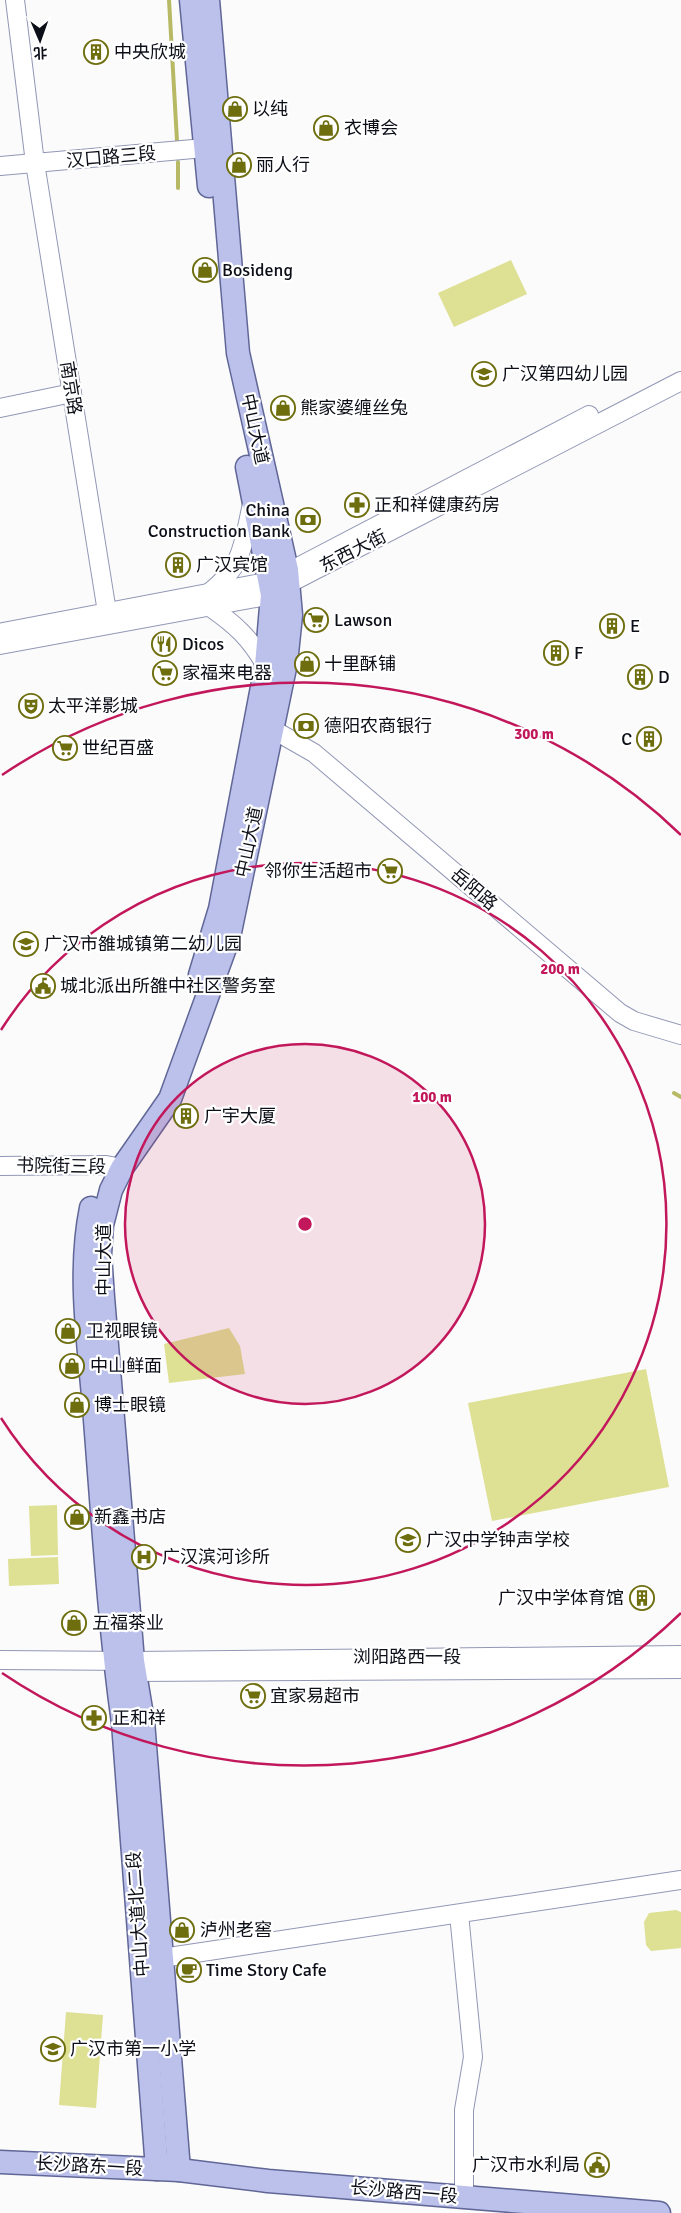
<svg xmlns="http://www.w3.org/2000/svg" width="681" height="2213" font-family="Signika,'Noto Sans SC',sans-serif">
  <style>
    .green { fill: #dee094 }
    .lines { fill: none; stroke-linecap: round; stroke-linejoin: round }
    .stream { stroke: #b7b965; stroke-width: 4 }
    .minor-casing { stroke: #9297b5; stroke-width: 20 }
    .major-casing { stroke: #606797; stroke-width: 25 }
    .minor { stroke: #fff; stroke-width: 18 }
    .major { stroke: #bbc1ea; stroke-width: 22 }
    .ring { fill: none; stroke: #c2185b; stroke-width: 2.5 }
    .labels { text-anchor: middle; stroke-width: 4.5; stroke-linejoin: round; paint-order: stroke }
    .poi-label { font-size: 18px; fill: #0c0e18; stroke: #fff; text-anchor: start }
    .street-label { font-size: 18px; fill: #0c0e18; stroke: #fff }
    .centre { fill: #c2185b; stroke: #fff; stroke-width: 2.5 }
    .ring-label { font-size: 15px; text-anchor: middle; font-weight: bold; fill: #c2185b; stroke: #fff; stroke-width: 4.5; stroke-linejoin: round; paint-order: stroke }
  </style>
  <rect width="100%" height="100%" fill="#fbfbfb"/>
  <g class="green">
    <polygon points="511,260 527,294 454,327 438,293"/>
    <polygon points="229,1328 240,1346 245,1374 169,1383 164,1344"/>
    <polygon points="646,1369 669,1487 492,1521 468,1403"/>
    <polygon points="57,1505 58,1555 31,1556 29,1506"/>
    <polygon points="58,1557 59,1584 9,1586 8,1559"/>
    <polygon points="676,1910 681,1912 681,1948 651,1951 646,1945 644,1922 649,1913"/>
    <polygon points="66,2012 103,2015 96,2108 59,2105"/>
  </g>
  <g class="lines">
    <g class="stream">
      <polyline points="169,0 177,141"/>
      <polyline points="178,162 178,188"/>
      <polyline points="674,1093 681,1097"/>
    </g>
    <defs>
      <g id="minor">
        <polyline points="15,0 35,163 107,612"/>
        <polyline points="0,166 216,147"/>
        <polyline points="0,408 72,393"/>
        <path d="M210 592C244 565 243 543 252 504"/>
        <path d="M210 607C236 625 250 638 266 666"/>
        <polyline points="3,632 271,581 589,415"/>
        <polyline points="0,645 272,595 288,584 681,381"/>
        <polyline points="272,729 314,753 620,1013 634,1021 681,1035"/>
        <polyline points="0,1166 106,1165 122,1168"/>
        <polyline points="0,1660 133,1661 681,1655"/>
        <polyline points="136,1672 681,1669"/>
        <polyline points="459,1914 473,2057 464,2110 464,2197"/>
        <polyline points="162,1958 681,1880"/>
      </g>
      <g id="major">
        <polyline points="191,0 209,186"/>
        <polyline points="200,975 220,909 266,666 272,595 247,467"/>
        <path d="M91 1208C77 1277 90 1350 95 1420 103 1521 109 1622 123 1723L157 2169"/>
        <polyline points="0,2162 179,2170 268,2181 659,2213"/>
        <polyline points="179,2170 143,1721 133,1661 103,1297 100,1254 102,1225 111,1190 122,1168 170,1099 229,937 286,663 291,615 287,570 238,353 208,0"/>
      </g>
    </defs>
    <use href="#minor" class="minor-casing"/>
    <use href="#major" class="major-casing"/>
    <use href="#minor" class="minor"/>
    <use href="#major" class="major"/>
  </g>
  <circle cx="305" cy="1224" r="180" fill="#c2185b" fill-opacity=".12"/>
  <g class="ring">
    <circle cx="305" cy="1224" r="180"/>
    <path d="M1 1030A361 361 0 1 1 1 1418"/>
    <path d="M681 1613A541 541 0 0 1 2 1673M2 775A541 541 0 0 1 681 835"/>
  </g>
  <defs>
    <symbol id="building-ring" viewBox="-11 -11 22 22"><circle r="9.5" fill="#fff" stroke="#6e6e0f" stroke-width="1.5"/><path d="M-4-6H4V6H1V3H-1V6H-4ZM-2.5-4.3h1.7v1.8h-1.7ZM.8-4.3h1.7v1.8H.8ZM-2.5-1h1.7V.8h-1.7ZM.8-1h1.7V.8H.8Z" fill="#6e6e0f"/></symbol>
    <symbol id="shop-ring" viewBox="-11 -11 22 22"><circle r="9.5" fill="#fff" stroke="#6e6e0f" stroke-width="1.5"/><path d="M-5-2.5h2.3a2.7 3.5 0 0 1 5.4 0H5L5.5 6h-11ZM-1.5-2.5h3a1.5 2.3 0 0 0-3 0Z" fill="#6e6e0f"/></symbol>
    <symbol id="school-ring" viewBox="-11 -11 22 22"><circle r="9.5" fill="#fff" stroke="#6e6e0f" stroke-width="1.5"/><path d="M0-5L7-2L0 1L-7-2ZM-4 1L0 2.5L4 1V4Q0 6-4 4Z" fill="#6e6e0f"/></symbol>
    <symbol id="pharmacy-ring" viewBox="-11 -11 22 22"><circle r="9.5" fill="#fff" stroke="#6e6e0f" stroke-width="1.5"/><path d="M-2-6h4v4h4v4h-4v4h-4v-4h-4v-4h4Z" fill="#6e6e0f"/></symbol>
    <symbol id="bank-ring" viewBox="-11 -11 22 22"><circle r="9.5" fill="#fff" stroke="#6e6e0f" stroke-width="1.5"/><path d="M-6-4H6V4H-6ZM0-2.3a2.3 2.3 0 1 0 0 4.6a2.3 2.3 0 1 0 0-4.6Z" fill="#6e6e0f"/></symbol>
    <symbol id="supermarket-ring" viewBox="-11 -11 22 22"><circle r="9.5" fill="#fff" stroke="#6e6e0f" stroke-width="1.5"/><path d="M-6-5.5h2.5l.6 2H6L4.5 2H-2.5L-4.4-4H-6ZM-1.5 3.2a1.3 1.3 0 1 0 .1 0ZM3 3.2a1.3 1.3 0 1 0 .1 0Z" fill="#6e6e0f"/></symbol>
    <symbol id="restaurant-ring" viewBox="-11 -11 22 22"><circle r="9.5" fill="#fff" stroke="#6e6e0f" stroke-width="1.5"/><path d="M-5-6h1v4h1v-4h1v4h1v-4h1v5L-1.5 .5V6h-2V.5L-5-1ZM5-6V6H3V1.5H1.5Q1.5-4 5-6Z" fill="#6e6e0f"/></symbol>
    <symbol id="theatre-ring" viewBox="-11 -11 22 22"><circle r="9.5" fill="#fff" stroke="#6e6e0f" stroke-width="1.5"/><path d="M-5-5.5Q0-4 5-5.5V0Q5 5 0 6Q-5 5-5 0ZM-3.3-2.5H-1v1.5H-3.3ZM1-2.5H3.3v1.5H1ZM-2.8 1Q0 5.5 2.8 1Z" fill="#6e6e0f"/></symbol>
    <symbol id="civic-ring" viewBox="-11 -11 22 22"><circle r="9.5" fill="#fff" stroke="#6e6e0f" stroke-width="1.5"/><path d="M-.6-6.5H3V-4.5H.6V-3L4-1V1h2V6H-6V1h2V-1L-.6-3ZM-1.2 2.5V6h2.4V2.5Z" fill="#6e6e0f"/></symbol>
    <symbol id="hospital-ring" viewBox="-11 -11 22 22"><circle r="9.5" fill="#fff" stroke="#6e6e0f" stroke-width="1.5"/><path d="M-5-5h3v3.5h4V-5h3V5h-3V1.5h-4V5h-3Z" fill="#6e6e0f"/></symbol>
    <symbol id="cafe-ring" viewBox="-11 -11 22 22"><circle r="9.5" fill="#fff" stroke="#6e6e0f" stroke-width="1.5"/><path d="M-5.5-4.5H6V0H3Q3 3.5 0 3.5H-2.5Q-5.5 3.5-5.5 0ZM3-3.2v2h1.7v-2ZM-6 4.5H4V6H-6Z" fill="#6e6e0f"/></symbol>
  </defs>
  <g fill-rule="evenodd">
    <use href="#building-ring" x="82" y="38" width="28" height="28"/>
    <use href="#shop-ring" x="221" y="95" width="28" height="28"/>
    <use href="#shop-ring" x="312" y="114" width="28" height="28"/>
    <use href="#shop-ring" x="225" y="151" width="28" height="28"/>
    <use href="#shop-ring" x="191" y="256" width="28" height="28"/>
    <use href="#school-ring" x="470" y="360" width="28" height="28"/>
    <use href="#shop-ring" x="269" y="394" width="28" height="28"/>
    <use href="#pharmacy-ring" x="343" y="491" width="28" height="28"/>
    <use href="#bank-ring" x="294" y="506" width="28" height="28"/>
    <use href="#building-ring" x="164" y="551" width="28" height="28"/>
    <use href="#supermarket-ring" x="302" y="606" width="28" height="28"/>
    <use href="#building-ring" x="598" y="612" width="28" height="28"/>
    <use href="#restaurant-ring" x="150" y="630" width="28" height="28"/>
    <use href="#building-ring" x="542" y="639" width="28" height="28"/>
    <use href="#shop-ring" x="293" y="650" width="28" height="28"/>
    <use href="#supermarket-ring" x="151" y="659" width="28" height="28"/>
    <use href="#building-ring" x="626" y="663" width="28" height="28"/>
    <use href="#theatre-ring" x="17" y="692" width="28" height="28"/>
    <use href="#bank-ring" x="292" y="712" width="28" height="28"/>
    <use href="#building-ring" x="635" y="725" width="28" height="28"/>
    <use href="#supermarket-ring" x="51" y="734" width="28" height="28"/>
    <use href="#supermarket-ring" x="376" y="857" width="28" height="28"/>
    <use href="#school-ring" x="12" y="930" width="28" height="28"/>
    <use href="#civic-ring" x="29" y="972" width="28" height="28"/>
    <use href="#building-ring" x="172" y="1102" width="28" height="28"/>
    <use href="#shop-ring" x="54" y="1317" width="28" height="28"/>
    <use href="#shop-ring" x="58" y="1352" width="28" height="28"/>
    <use href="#shop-ring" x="63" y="1391" width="28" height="28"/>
    <use href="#shop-ring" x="63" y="1503" width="28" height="28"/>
    <use href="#school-ring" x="394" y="1526" width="28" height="28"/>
    <use href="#hospital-ring" x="130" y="1543" width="28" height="28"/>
    <use href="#building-ring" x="628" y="1584" width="28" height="28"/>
    <use href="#shop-ring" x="60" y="1609" width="28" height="28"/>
    <use href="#supermarket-ring" x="239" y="1682" width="28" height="28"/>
    <use href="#pharmacy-ring" x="80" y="1704" width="28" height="28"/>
    <use href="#shop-ring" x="168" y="1916" width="28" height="28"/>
    <use href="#cafe-ring" x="175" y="1956" width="28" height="28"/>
    <use href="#school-ring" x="39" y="2035" width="28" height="28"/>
    <use href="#civic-ring" x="583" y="2151" width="28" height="28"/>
  </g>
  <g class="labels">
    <g class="poi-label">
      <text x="114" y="58">中央欣城</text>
      <text x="252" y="115">以纯</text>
      <text x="344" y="134">衣博会</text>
      <text x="256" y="171">丽人行</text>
      <text x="222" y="276">Bosideng</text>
      <text x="502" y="380">广汉第四幼儿园</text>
      <text x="300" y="414">熊家婆缠丝兔</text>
      <text x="374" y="511">正和祥健康药房</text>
      <text x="290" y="516" text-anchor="end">China<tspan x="290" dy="21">Construction Bank</tspan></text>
      <text x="196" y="571">广汉宾馆</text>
      <text x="334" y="626">Lawson</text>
      <text x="630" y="632">E</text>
      <text x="182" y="650">Dicos</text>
      <text x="574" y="659">F</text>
      <text x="324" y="670">十里酥铺</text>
      <text x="182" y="679">家福来电器</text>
      <text x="658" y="683">D</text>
      <text x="48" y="712">太平洋影城</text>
      <text x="324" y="732">德阳农商银行</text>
      <text x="632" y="745" text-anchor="end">C</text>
      <text x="82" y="754">世纪百盛</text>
      <text x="372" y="877" text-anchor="end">邻你生活超市</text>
      <text x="44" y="950">广汉市雒城镇第二幼儿园</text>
      <text x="60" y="992">城北派出所雒中社区警务室</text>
      <text x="204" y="1122">广宇大厦</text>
      <text x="86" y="1337">卫视眼镜</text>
      <text x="90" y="1372">中山鲜面</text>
      <text x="94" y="1411">博士眼镜</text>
      <text x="94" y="1523">新鑫书店</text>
      <text x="426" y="1546">广汉中学钟声学校</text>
      <text x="162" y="1563">广汉滨河诊所</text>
      <text x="624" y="1604" text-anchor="end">广汉中学体育馆</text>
      <text x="92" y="1629">五福茶业</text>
      <text x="270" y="1702">宜家易超市</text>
      <text x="112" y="1724">正和祥</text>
      <text x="200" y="1936">泸州老窖</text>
      <text x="206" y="1976">Time Story Cafe</text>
      <text x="70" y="2055">广汉市第一小学</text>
      <text x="580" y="2171" text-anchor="end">广汉市水利局</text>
    </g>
    <g class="street-label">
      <text transform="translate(111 157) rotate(-5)" y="6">汉口路三段</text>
      <text transform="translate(71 388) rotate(81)" y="6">南京路</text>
      <text transform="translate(255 429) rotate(78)" y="6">中山大道</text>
      <text transform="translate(353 551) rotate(-27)" y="6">东西大街</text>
      <text transform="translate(249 842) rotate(-78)" y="6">中山大道</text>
      <text transform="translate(474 889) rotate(40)" y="6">岳阳路</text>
      <text transform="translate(61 1166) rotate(1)" y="6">书院街三段</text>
      <text transform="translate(104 1260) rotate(-90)" y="6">中山大道</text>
      <text x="407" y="1663">浏阳路西一段</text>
      <text transform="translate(138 1914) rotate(-94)" y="6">中山大道北二段</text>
      <text transform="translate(89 2166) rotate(3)" y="6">长沙路东一段</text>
      <text transform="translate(404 2192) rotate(5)" y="6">长沙路西一段</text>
    </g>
  </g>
  <circle cx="305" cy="1224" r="8" class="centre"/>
  <g class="ring-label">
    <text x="534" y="739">300 m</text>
    <text x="560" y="974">200 m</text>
    <text x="432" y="1102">100 m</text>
  </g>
  <g transform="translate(40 40) rotate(178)" stroke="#ffffff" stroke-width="4" paint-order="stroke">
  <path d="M0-4L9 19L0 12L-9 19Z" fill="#0c0e18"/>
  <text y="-8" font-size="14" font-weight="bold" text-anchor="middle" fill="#0c0e18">北</text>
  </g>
</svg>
